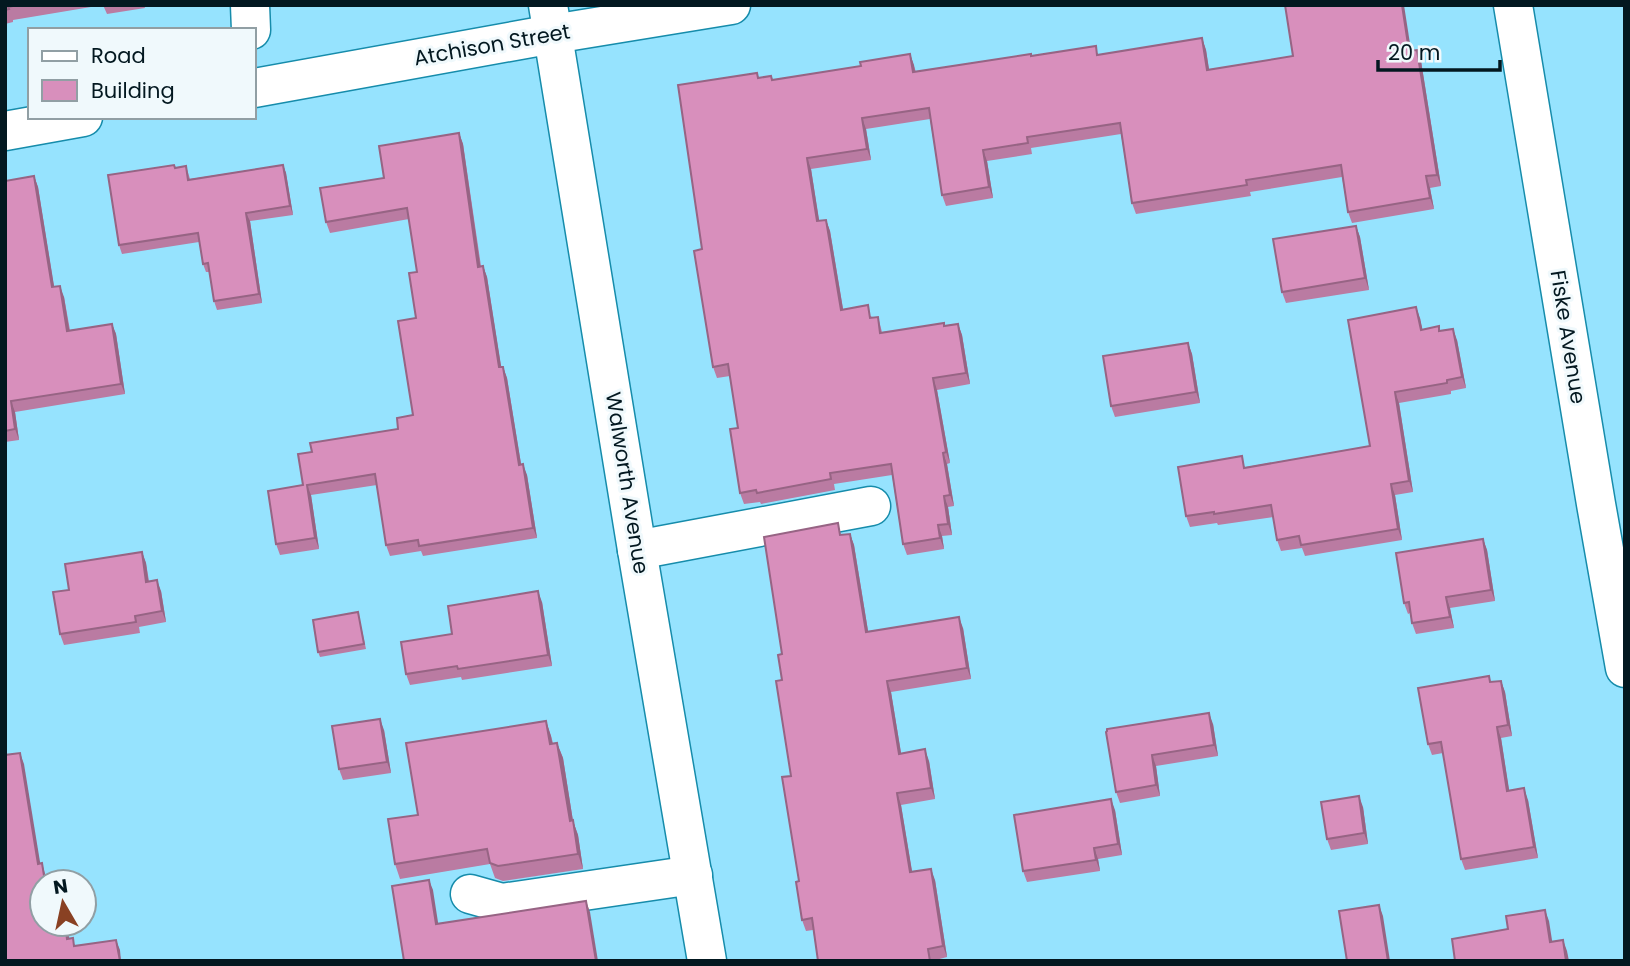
<svg xmlns="http://www.w3.org/2000/svg" width="1630" height="966" font-family="Poppins,sans-serif">
  <style>
    .lines { fill: none; stroke-linecap: round; stroke-linejoin: round }
    .minor-casing { stroke: #168cab; stroke-width: 41 }
    .minor { stroke: #fff; stroke-width: 38 }
    .wall { fill: #ba7ba2 }
    .shaded-wall { fill: #976484 }
    .building { fill: #d88fbc; stroke: #976484; stroke-width: 2 }
    .labels { text-anchor: middle; stroke-width: 6; stroke-linejoin: round; paint-order: stroke }
    .street-label { font-size: 21px; fill: #031820; stroke: #f0f9fc }
  </style>
  <rect width="100%" height="100%" fill="#96e3fe"/>
  <g class="lines">
    <defs>
      <g id="minor">
        <polyline points="250,5 251,30"/>
        <polyline points="548,5 637,550 707,961"/>
        <polyline points="1513,5 1596,504 1625,668"/>
        <polyline points="254,88 553,34 731,5"/>
        <polyline points="5,131 83,117"/>
        <polyline points="637,550 871,506"/>
        <polyline points="470,894 502,903 693,875"/>
      </g>
    </defs>
    <use href="#minor" class="minor-casing"/>
    <use href="#minor" class="minor"/>
  </g>
  <g class="wall">
    <polygon points="5,5 146,5 144,5 145,8 107,14 103,5 13,20 13,22 5,24"/>
    <polygon points="1202,38 1206,50 1209,70 1417,50 1421,61 1441,186 1430,188 1434,209 1352,223 1348,212 1342,177 1250,192 1251,196 1136,214 1132,203 1121,134 1031,148 1032,154 987,161 993,198 946,206 942,195 930,119 866,129 871,160 811,169 819,221 826,220 830,231 843,309 873,317 878,317 882,332 958,324 962,335 970,384 937,390 950,463 947,464 954,506 948,507 952,535 942,536 944,549 907,555 903,544 892,475 834,484 835,490 761,504 760,502 744,504 740,493 738,428 730,376 717,378 713,367 702,249 759,78 773,80 861,66 910,54 916,72 1032,56 1099,55"/>
    <polygon points="459,133 463,144 481,266 483,266 487,277 501,367 503,367 507,378 521,464 527,475 537,538 423,556 421,551 390,556 386,545 377,485 311,495 319,549 280,555 276,544 303,485 312,452 398,429 413,415 417,272 409,219 330,233 326,222 384,178"/>
    <polygon points="283,165 286,173 293,215 250,221 262,303 217,310 214,301 209,272 206,272 203,264 199,242 122,254 119,245 175,168 186,166 190,179"/>
    <polygon points="34,176 38,187 54,287 64,297 70,330 112,324 116,334 125,394 15,412 19,440 5,442 5,181"/>
    <polygon points="1356,226 1360,237 1369,290 1286,303 1282,292"/>
    <polygon points="1420,318 1422,329 1440,331 1457,340 1466,388 1451,391 1451,394 1399,403 1413,492 1395,495 1402,540 1305,556 1302,548 1281,551 1277,540 1273,517 1218,525 1217,523 1190,527 1186,516 1246,467 1370,446"/>
    <polygon points="1188,343 1192,354 1200,403 1115,417 1111,406"/>
    <polygon points="850,534 854,545 868,631 963,628 971,679 891,692 901,753 929,761 935,799 901,805 912,872 935,880 947,957 932,961 818,961 813,930 806,931 802,920 791,776 782,680 782,654"/>
    <polygon points="1483,539 1487,550 1495,601 1450,608 1454,628 1416,634 1412,623 1410,613 1408,614 1404,603"/>
    <polygon points="142,552 146,563 149,581 161,591 166,622 139,627 140,633 64,645 60,634 69,590"/>
    <polygon points="542,602 552,666 462,680 461,677 410,685 406,674"/>
    <polygon points="358,612 366,649 320,657 318,652"/>
    <polygon points="1489,676 1491,682 1501,681 1505,692 1512,736 1501,738 1509,791 1528,800 1538,858 1465,870 1461,859 1443,753 1432,755 1428,744"/>
    <polygon points="546,721 551,736 553,743 557,743 563,758 573,821 578,835 583,869 503,881 495,878 490,864 400,879 395,864 418,815"/>
    <polygon points="1213,724 1218,756 1156,766 1160,796 1120,803 1116,792 1106,732"/>
    <polygon points="384,730 391,773 343,780 339,769"/>
    <polygon points="1363,807 1368,844 1331,850 1327,839"/>
    <polygon points="1115,810 1122,855 1098,859 1100,871 1027,882 1023,871"/>
  </g>
  <g class="shaded-wall">
    <polygon points="1402,5 1404,5 1413,63 1409,51"/>
    <polygon points="1202,38 1206,50 1211,82 1207,70"/>
    <polygon points="1417,50 1421,61 1441,186 1437,175"/>
    <polygon points="910,54 914,65 917,84 913,72"/>
    <polygon points="862,118 866,129 871,160 867,149"/>
    <polygon points="459,133 463,144 482,278 478,267"/>
    <polygon points="983,150 987,161 993,198 989,187"/>
    <polygon points="807,158 811,169 821,232 817,221"/>
    <polygon points="283,165 286,173 293,215 290,206"/>
    <polygon points="34,176 38,187 56,298 52,287"/>
    <polygon points="1426,176 1430,188 1434,209 1430,198"/>
    <polygon points="246,213 250,221 262,303 259,294"/>
    <polygon points="826,220 830,231 845,321 841,310"/>
    <polygon points="1356,226 1360,237 1369,290 1365,278"/>
    <polygon points="483,266 487,277 503,378 499,367"/>
    <polygon points="60,286 64,297 71,341 67,331"/>
    <polygon points="1416,307 1420,318 1425,341 1421,330"/>
    <polygon points="112,324 116,334 125,394 121,384"/>
    <polygon points="958,324 962,335 970,384 966,373"/>
    <polygon points="1453,329 1457,340 1466,388 1462,377"/>
    <polygon points="1188,343 1192,354 1200,403 1196,392"/>
    <polygon points="503,367 507,378 523,476 519,465"/>
    <polygon points="933,378 937,390 950,463 946,452"/>
    <polygon points="1395,392 1399,403 1413,492 1409,481"/>
    <polygon points="11,401 15,412 19,440 15,429"/>
    <polygon points="943,453 947,464 954,506 950,495"/>
    <polygon points="523,464 527,475 537,538 533,528"/>
    <polygon points="1391,484 1395,495 1402,540 1398,529"/>
    <polygon points="307,485 311,495 319,549 315,538"/>
    <polygon points="944,496 948,507 952,535 948,524"/>
    <polygon points="938,525 942,536 944,549 940,538"/>
    <polygon points="850,534 854,545 870,643 866,632"/>
    <polygon points="1483,539 1487,550 1495,601 1491,590"/>
    <polygon points="142,552 146,563 150,593 146,582"/>
    <polygon points="157,580 161,591 166,622 162,611"/>
    <polygon points="538,591 542,602 552,666 548,655"/>
    <polygon points="1446,597 1450,608 1454,628 1450,617"/>
    <polygon points="959,617 963,628 971,679 967,668"/>
    <polygon points="887,681 891,692 903,765 899,754"/>
    <polygon points="1501,681 1505,692 1512,736 1508,725"/>
    <polygon points="1209,713 1213,724 1218,756 1214,745"/>
    <polygon points="380,719 384,730 391,773 387,762"/>
    <polygon points="546,721 551,736 555,759 550,744"/>
    <polygon points="1497,727 1501,738 1511,802 1507,791"/>
    <polygon points="557,743 563,758 573,821 578,835 583,869 578,854 570,821"/>
    <polygon points="925,749 929,761 935,799 931,788"/>
    <polygon points="20,753 24,764 42,874 38,864"/>
    <polygon points="1152,755 1156,766 1160,796 1156,785"/>
    <polygon points="1524,788 1528,800 1538,858 1534,847"/>
    <polygon points="897,793 901,805 914,883 910,872"/>
    <polygon points="1359,796 1363,807 1368,844 1364,833"/>
    <polygon points="1111,799 1115,810 1122,855 1118,844"/>
    <polygon points="1094,848 1098,859 1100,871 1096,860"/>
    <polygon points="42,863 45,874 47,882 45,882"/>
    <polygon points="931,869 935,880 947,957 943,946"/>
    <polygon points="429,880 433,890 440,935 436,924"/>
    <polygon points="586,901 590,912 598,961 596,961"/>
    <polygon points="1379,905 1383,916 1390,961 1388,961"/>
    <polygon points="1545,910 1549,921 1554,953 1550,942"/>
    <polygon points="65,924 67,924 71,950 67,939"/>
    <polygon points="116,940 120,950 121,961 120,961"/>
    <polygon points="1563,940 1567,951 1569,961 1566,961"/>
  </g>
  <g class="building">
    <polygon points="5,5 18,5 8,7 9,9 5,10"/>
    <polygon points="1285,5 1402,5 1409,51 1417,50 1437,175 1426,176 1430,198 1348,212 1341,165 1246,180 1247,185 1132,203 1120,123 1027,137 1028,143 983,150 989,187 942,195 929,108 862,118 867,149 807,158 817,221 826,220 841,310 868,305 870,318 878,317 880,333 944,323 944,326 958,324 966,373 933,378 946,452 943,453 950,495 944,496 948,524 938,525 940,538 903,544 891,464 830,473 831,479 757,493 756,490 740,493 730,429 738,428 728,364 713,367 694,251 702,249 678,85 757,73 758,78 771,76 772,80 861,66 860,62 910,54 913,72 1031,54 1031,56 1096,46 1097,55 1202,38 1207,70 1293,56"/>
    <polygon points="459,133 478,267 483,266 499,367 503,367 519,465 523,464 533,528 419,546 418,540 386,545 375,474 307,485 315,538 276,544 268,491 303,485 298,454 312,452 310,443 398,429 397,418 413,415 398,321 416,318 409,273 417,272 407,208 326,222 320,188 384,178 379,146"/>
    <polygon points="174,165 175,168 186,166 188,180 283,165 290,206 246,213 259,294 214,301 208,263 203,264 198,233 119,245 108,175"/>
    <polygon points="34,176 52,287 60,286 67,331 112,324 121,384 11,401 15,429 5,431 5,181"/>
    <polygon points="1356,226 1365,278 1282,292 1273,239"/>
    <polygon points="1416,307 1421,330 1439,326 1439,331 1453,329 1462,377 1447,380 1447,383 1395,392 1409,481 1391,484 1398,529 1301,545 1299,536 1277,540 1271,505 1214,514 1214,512 1186,516 1178,467 1242,456 1244,468 1370,446 1348,320"/>
    <polygon points="1188,343 1196,392 1111,406 1103,356"/>
    <polygon points="838,523 840,535 850,534 866,632 959,617 967,668 887,681 899,754 925,749 931,788 897,793 910,872 931,869 943,946 928,949 930,961 818,961 812,918 802,920 796,882 799,881 782,777 791,776 776,681 782,680 778,655 782,654 764,537"/>
    <polygon points="1483,539 1491,590 1446,597 1450,617 1412,623 1409,602 1404,603 1396,553"/>
    <polygon points="142,552 146,582 157,580 162,611 135,616 136,622 60,634 53,592 69,590 65,564"/>
    <polygon points="538,591 548,655 458,669 457,666 406,674 401,642 452,634 448,606"/>
    <polygon points="358,612 364,644 318,652 313,620"/>
    <polygon points="1489,676 1490,682 1501,681 1508,725 1497,727 1507,791 1524,788 1534,847 1461,859 1441,742 1428,744 1418,688"/>
    <polygon points="1209,713 1214,745 1152,755 1156,785 1116,792 1106,732 1107,731 1107,729"/>
    <polygon points="380,719 387,762 339,769 332,726"/>
    <polygon points="546,721 550,744 557,743 570,821 573,820 578,854 498,866 490,863 487,849 395,864 388,819 418,815 406,743"/>
    <polygon points="20,753 38,864 42,863 45,882 42,882 42,924 65,924 67,939 73,938 74,946 116,940 120,961 5,961 5,755"/>
    <polygon points="1359,796 1364,833 1327,839 1321,802"/>
    <polygon points="1111,799 1118,844 1094,848 1096,860 1023,871 1014,815"/>
    <polygon points="429,880 436,924 586,901 596,961 404,961 392,886"/>
    <polygon points="1379,905 1388,961 1347,961 1339,911"/>
    <polygon points="1545,910 1550,942 1563,940 1566,961 1455,961 1452,939 1508,929 1506,916"/>
  </g>
  <g class="labels">
    <g class="street-label">
      <text transform="translate(492 45) rotate(-10)" y="7">Atchison Street</text>
      <text transform="translate(1568 337) rotate(81)" y="7">Fiske Avenue</text>
      <text transform="translate(627 483) rotate(81)" y="7">Walworth Avenue</text>
    </g>
  </g>
  <rect width="1630" height="966" fill="none" stroke="#031820" stroke-width="14"/>
  <rect x="28" y="28" width="228" height="91" fill="#f0f9fc" stroke="#919fa4" stroke-width="2"/>
  <rect x="42" y="51" width="35" height="10" fill="#ffffff" stroke="#919fa4" stroke-width="2"/>
  <text x="91" y="63" font-size="21" fill="#031820">Road</text>
  <rect x="42" y="80" width="35" height="21" fill="#d88fbc" stroke="#919fa4" stroke-width="2"/>
  <text x="91" y="98" font-size="21" fill="#031820">Building</text>
  <g transform="translate(63 903) rotate(351)"><circle r="33" fill="#f0f9fc" stroke="#919fa4" stroke-width="2"/>
  <path d="M0-5L12 26L0 18L-12 26Z" fill="#894123"/>
  <text y="-10" font-size="19" font-weight="bold" text-anchor="middle" fill="#031820">N</text>
  </g>
  <path d="M1378 60v10h122v-10" fill="none" stroke="#031820" stroke-width="3.5"/>
  <text x="1388" y="60" font-size="21" fill="#031820" stroke="#f0f9fc" stroke-width="5" paint-order="stroke">20 m</text>
</svg>
